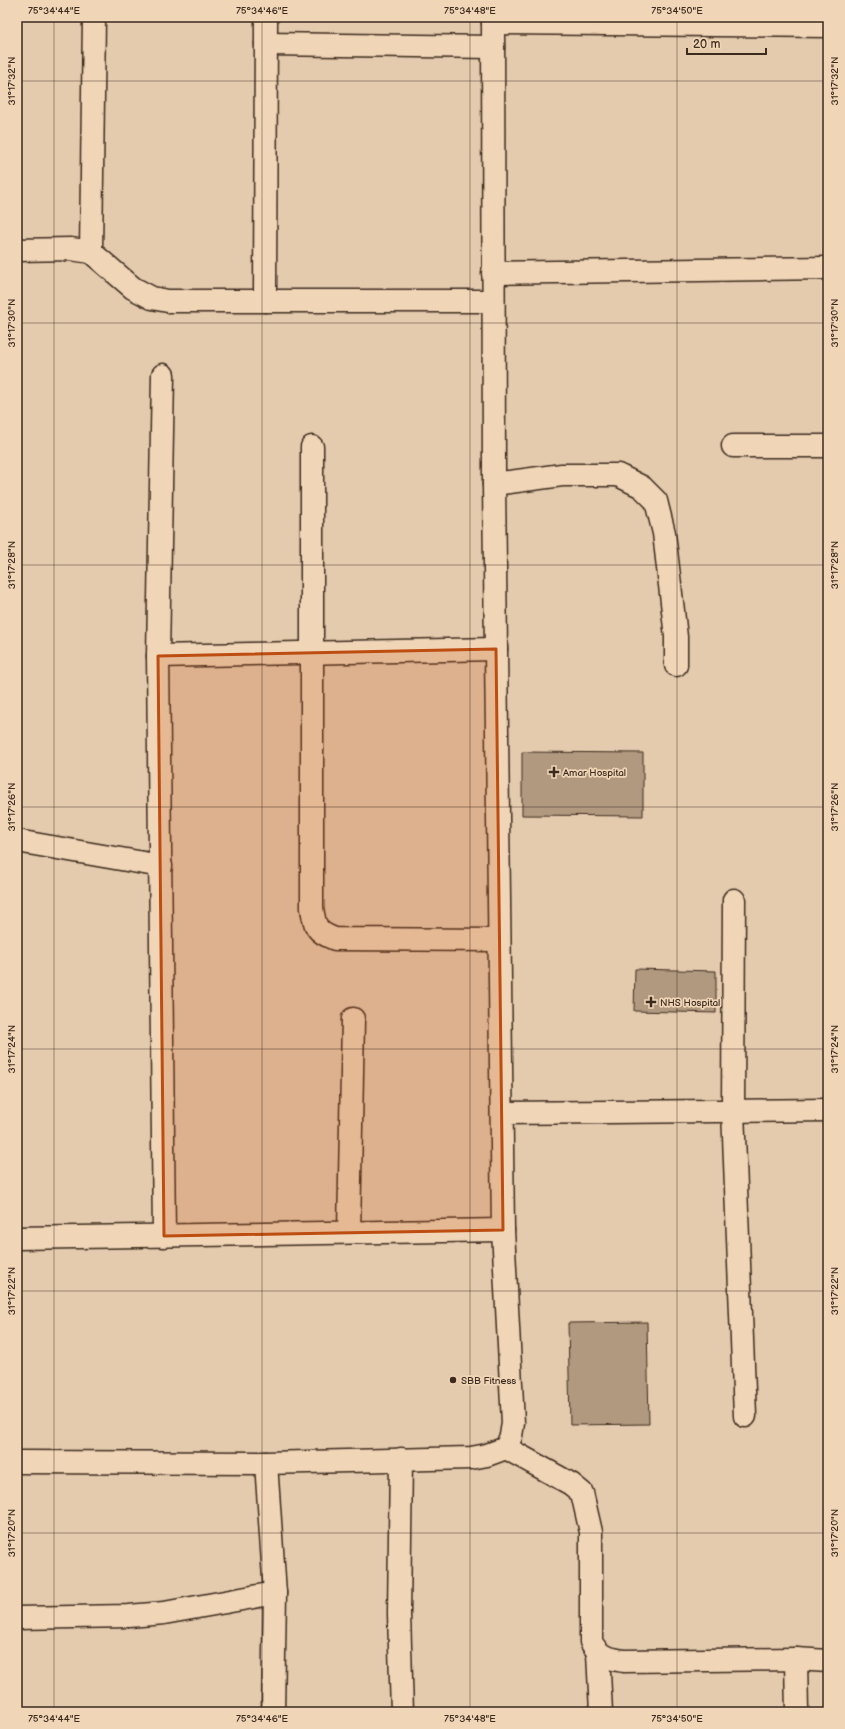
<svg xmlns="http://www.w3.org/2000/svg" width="845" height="1729" font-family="'Balsamiq Sans',sans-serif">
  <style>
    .building { fill: #b19980; stroke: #3b2a1e }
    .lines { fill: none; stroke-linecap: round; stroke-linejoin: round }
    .street-casing { stroke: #3b2a1e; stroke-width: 25 }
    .secondary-casing { stroke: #3b2a1e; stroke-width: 25 }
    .street { stroke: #f0d5b7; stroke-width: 22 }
    .secondary { stroke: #f0d5b7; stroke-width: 22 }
    .marked { fill: #bd4d10; fill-opacity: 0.2; stroke: #bd4d10; stroke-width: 3; stroke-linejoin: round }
    .ticks { fill: none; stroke: #3b2a1e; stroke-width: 1; stroke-opacity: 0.45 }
    .poi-dot { fill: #3b2a1e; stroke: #f0d5b7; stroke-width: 1.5 }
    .labels { text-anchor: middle; stroke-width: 3.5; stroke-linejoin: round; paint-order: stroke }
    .poi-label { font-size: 10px; fill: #3b2a1e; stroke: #f0d5b7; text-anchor: start }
    .neatline { fill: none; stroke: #3b2a1e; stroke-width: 1.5 }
    .ticks-label { font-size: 10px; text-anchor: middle; fill: #3b2a1e }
  </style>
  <rect width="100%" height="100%" fill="#e5cbae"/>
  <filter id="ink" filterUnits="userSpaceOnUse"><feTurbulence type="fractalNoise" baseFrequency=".025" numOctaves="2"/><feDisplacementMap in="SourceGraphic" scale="8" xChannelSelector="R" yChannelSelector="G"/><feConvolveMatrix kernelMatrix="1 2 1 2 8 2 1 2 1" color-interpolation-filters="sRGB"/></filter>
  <g filter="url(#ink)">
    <g class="building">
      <polygon points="522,752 643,753 643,816 522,815"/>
      <polygon points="635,969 716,971 716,1013 634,1011"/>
      <polygon points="647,1322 649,1424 570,1425 568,1323"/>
    </g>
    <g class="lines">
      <defs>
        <g id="street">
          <polyline points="493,23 828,26"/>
          <polyline points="266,44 493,47"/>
          <polyline points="17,250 71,249 91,252 133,288 152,298 168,301 493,301"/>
          <polyline points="91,252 94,17"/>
          <polyline points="493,273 828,268"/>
          <polyline points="265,301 266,17"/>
          <polyline points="163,375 158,656 164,1236"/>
          <polyline points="733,446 828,446"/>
          <path d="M312 447V908C315 927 316 932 335 939L499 940"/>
          <polyline points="494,484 562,475 618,475 642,487 656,501 664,533 676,637 676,665"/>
          <polyline points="158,656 496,649"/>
          <polyline points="17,841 161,866"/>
          <polyline points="734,900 733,1111 745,1416"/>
          <polyline points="502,1113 828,1110"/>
          <polyline points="349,1232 353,1019"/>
          <polyline points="17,1238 503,1230"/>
          <polyline points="401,1459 399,1614 402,1712"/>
          <polyline points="266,1463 275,1593 273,1712"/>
          <polyline points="17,1618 129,1616 164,1613 275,1593"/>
          <polyline points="796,1659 797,1712"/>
        </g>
        <g id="secondary">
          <path d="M506 1448 571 1484 582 1493 591 1532V1642C601 1658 606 1658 624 1661L796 1659 828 1661"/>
          <polyline points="17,1462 266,1463 471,1458 487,1455 506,1448 511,1436 513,1423 503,1230 494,484 493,17"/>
          <polyline points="598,1653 601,1712"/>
        </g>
      </defs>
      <use href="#street" class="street-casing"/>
      <use href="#secondary" class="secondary-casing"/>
      <use href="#street" class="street"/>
      <use href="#secondary" class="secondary"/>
    </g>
  </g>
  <path class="marked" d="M496 649 503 1230 164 1236 158 656Z"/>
  <path class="ticks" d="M54 17V1712M262 17V1712M470 17V1712M677 17V1712M17 81H828M17 323H828M17 565H828M17 807H828M17 1049H828M17 1291H828M17 1533H828"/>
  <g class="poi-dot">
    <path d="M552 766h4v4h4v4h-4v4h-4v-4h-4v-4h4z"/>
    <path d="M649 996h4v4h4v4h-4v4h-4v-4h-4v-4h4z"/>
    <circle cx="453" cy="1380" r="4"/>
  </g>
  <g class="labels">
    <g class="poi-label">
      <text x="563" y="776">Amar Hospital</text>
      <text x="660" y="1006">NHS Hospital</text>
      <text x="461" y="1384">SBB Fitness</text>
    </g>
  </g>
  <rect width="845" height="1729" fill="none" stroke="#f0d5b7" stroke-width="44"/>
  <path d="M687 48v6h79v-6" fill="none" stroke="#3b2a1e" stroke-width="2"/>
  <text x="693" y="48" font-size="12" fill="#3b2a1e" stroke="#f0d5b7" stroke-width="3" paint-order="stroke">20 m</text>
  <rect x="22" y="22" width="801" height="1685" class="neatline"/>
  <g class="ticks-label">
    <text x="54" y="14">75°34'44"E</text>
    <text x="262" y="14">75°34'46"E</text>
    <text x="470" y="14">75°34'48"E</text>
    <text x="677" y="14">75°34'50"E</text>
    <text transform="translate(11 81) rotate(-90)" y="4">31°17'32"N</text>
    <text transform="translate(834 81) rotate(-90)" y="4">31°17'32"N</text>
    <text transform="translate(11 323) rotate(-90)" y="4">31°17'30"N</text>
    <text transform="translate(834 323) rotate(-90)" y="4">31°17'30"N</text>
    <text transform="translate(11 565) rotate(-90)" y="4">31°17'28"N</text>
    <text transform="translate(834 565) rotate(-90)" y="4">31°17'28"N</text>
    <text transform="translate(11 807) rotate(-90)" y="4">31°17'26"N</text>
    <text transform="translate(834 807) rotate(-90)" y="4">31°17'26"N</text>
    <text transform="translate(11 1049) rotate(-90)" y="4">31°17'24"N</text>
    <text transform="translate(834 1049) rotate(-90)" y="4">31°17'24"N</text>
    <text transform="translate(11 1291) rotate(-90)" y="4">31°17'22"N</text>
    <text transform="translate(834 1291) rotate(-90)" y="4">31°17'22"N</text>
    <text transform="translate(11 1533) rotate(-90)" y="4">31°17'20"N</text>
    <text transform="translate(834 1533) rotate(-90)" y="4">31°17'20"N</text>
    <text x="54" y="1722">75°34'44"E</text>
    <text x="262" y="1722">75°34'46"E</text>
    <text x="470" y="1722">75°34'48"E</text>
    <text x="677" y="1722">75°34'50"E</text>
  </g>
</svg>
